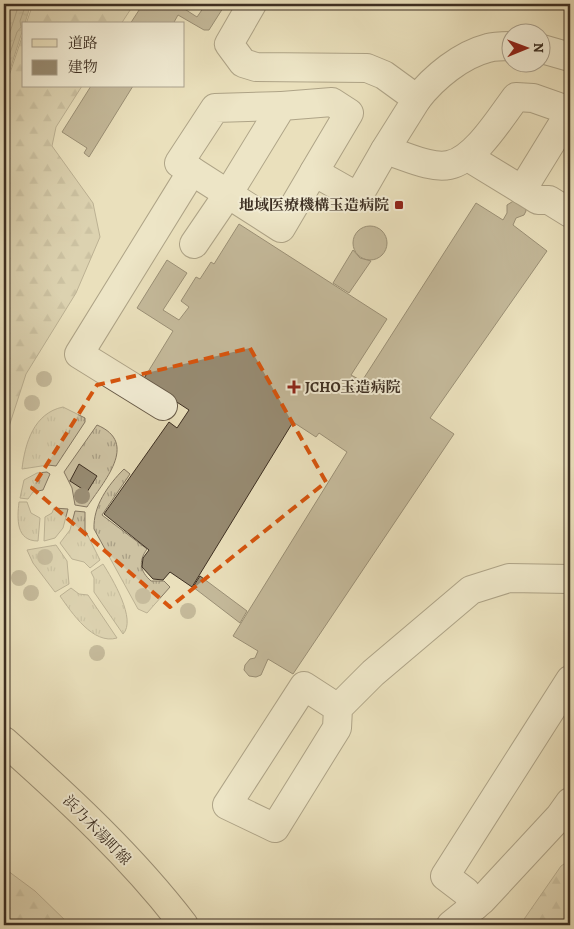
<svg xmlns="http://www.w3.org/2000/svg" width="574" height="929" font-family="Alegreya,'Noto Serif JP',serif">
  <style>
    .grass { fill: url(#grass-tufts); stroke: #857862 }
    .forest { fill: url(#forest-firs); stroke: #857862 }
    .water { fill: url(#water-ripples); stroke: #81755f }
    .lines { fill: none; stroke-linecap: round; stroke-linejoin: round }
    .shore { stroke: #766a55; stroke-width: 1 }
    .building { fill: #978b72; stroke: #3d2f22 }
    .minor-casing { stroke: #685b48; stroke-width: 30 }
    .major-casing { stroke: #3d2f22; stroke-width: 30 }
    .minor { stroke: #f1ebd3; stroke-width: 28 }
    .major { stroke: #eae0bc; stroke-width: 28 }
    .tree { fill: #9b8f76 }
    .marked { fill: none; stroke: #d7550e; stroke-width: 4; stroke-dasharray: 10 6; stroke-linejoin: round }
    .poi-dot { fill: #8f2418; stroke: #f1ebd3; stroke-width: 2 }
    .labels { text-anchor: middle; stroke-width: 4; stroke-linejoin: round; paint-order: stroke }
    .poi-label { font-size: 15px; font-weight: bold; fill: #3d2f22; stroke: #f1ebd3; text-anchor: end }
    .street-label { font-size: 15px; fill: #3d2f22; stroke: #f1ebd3 }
  </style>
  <defs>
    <pattern id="grass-tufts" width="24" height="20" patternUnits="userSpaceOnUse" patternTransform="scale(1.25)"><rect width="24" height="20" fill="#cdc2a2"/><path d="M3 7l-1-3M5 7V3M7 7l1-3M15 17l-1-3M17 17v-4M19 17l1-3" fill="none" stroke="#a89e84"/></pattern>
    <pattern id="forest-firs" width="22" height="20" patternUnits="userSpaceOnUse" patternTransform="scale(1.25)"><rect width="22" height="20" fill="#cdc2a2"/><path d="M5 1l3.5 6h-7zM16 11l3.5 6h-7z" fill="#a89e84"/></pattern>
    <pattern id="water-ripples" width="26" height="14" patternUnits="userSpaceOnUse" patternTransform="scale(1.25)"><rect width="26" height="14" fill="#afa488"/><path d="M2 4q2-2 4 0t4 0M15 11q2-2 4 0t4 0" fill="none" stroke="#90866f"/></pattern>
  </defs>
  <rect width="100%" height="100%" fill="#eae0bc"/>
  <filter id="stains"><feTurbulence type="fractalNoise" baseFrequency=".004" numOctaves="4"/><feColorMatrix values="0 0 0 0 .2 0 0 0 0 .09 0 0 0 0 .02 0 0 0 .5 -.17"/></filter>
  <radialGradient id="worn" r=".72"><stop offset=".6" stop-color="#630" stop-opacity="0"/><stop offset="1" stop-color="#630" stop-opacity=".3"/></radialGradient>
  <g class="grass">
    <path d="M63 407 85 418V422L56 466 48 465 22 469C25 443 34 413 63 407Z"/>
    <path d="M97 425C140 443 103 482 87 507L75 505 72 488 64 472Z"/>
    <path d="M124 469 130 474 102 515 147 549C138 562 140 571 151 581H164L170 587 147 613 138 609 94 529C93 506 108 485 124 469Z"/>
    <polygon points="47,472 50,474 43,490 33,492 28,499 20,498 24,480 37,473"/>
    <path d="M19 502H27L31 513 40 518 38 541C16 541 17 519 19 502Z"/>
    <polygon points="54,508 68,509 63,528 55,538 44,541 45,517 52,513"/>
    <polygon points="75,511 85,512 85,530 100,560 90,568 84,562 72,559 60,543 70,530"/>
    <polygon points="56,545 67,561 69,584 55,592 33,563 27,550"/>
    <path d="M103 564C112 578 137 620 123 634L94 592V578L91 572Z"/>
    <path d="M71 588 79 594 88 595 117 638C93 645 72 613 60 596Z"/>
  </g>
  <g class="forest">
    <polygon points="33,4 134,4 121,24 26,24"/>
    <polygon points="24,31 24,86 82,86 56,127 52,146 93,203 100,237 76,293 26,374 4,442 4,104 8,79"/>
    <polygon points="570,860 570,925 520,925 561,866"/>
    <polygon points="4,868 35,891 70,925 4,925"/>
  </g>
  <polygon class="water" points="4,4 31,4 7,79 4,95"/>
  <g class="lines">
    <g class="shore">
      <polyline points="4,51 19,4"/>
      <polyline points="4,71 17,32 21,27 20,21 26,4"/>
    </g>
  </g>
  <g class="building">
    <polygon points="143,4 185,4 183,8 197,17 206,4 216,4 223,8 209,30 204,30 178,15 173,24 130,24"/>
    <polygon points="91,86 133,86 89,157 84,153 87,148 62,132"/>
    <polygon points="515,200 525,206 526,211 524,215 516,218 513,225 547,251 430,418 454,434 293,674 268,659 261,675 256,677 249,676 244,670 245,665 250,659 255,658 258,651 233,636 347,452 319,433 316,437 293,422 192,587 170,572 163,580 153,579 142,567 143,558 149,550 104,514 169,422 177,428 189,410 143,380 173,331 137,308 167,260 187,273 163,310 179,320 189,307 181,301 196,277 200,279 211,262 214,264 239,224 387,319 351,375 362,381 476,203 503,220 507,213 507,205"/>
    <circle cx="370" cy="243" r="17"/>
    <polygon points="353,250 360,258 371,261 349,293 333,283"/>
    <polygon points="79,464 97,476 87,492 70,481"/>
    <polygon points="200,576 247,611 240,623 193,587"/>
  </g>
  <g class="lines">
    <defs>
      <g id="minor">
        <polyline points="252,4 229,44 243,63 256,67 367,68 384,75 417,99 385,150"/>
        <polyline points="542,49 570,57"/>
        <path d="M417 99C434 77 461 55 488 48 495 46 504 46 512 46"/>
        <polyline points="468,157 522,190 570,112"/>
        <polyline points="192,171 179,163 215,108 282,106"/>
        <polyline points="522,190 538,200 549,200 570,213"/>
        <path d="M194 244 228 194 282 106 332 102 349 113 314 172 358 197 385 150C404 155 430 169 449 165 475 160 500 118 516 97L533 98 570 111"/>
        <polyline points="163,406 79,354 192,171 281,228 314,172"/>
        <polyline points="338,708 337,728 275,828 227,805 304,686 338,708 373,673 471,590 509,578 570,579"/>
        <polyline points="475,906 466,892 445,876 570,680"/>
        <polyline points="451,925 482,900 560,816 570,802"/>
      </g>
      <path id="major" d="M4 741C68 798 132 857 184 925"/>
    </defs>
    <use href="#minor" class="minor-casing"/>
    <use href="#major" class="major-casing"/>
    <use href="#minor" class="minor"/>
    <use href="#major" class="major"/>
  </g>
  <g class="tree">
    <circle cx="44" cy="379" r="8"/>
    <circle cx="32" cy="403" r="8"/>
    <circle cx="82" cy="496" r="8"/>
    <circle cx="45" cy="557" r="8"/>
    <circle cx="19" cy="578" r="8"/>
    <circle cx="31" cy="593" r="8"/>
    <circle cx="143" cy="596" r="8"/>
    <circle cx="188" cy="611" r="8"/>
    <circle cx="97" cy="653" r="8"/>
  </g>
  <path d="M0 0H574V929H0ZM250 348 326 482 170 607 32 488 97 385Z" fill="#eae0bc" fill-opacity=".55" fill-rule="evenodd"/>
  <path class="marked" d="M250 348 326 482 170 607 32 488 97 385Z"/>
  <g class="poi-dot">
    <rect x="394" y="200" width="10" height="10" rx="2.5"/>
    <path d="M291.5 379.5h5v5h5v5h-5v5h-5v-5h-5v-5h5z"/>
  </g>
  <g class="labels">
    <g class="poi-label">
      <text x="389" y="210">地域医療機構玉造病院</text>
      <text x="305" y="392" text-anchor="start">JCHO玉造病院</text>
    </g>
    <g class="street-label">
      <text transform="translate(97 830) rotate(46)" y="5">浜乃木湯町線</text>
    </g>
  </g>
  <rect width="574" height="929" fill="none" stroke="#eae0bc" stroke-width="20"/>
  <rect x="5" y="5" width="564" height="919" fill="none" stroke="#3d2f22" stroke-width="2.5"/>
  <rect x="10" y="10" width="554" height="909" fill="none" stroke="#3d2f22"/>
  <rect x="22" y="22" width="162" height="65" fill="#f1ebd3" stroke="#a9a08c"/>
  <rect x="32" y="39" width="25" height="8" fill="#eae0bc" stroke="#a9a08c"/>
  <text x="68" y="48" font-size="15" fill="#3d2f22">道路</text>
  <rect x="32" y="60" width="25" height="15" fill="#978b72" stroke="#a9a08c"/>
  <text x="68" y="72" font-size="15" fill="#3d2f22">建物</text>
  <g transform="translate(526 48) rotate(89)"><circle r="24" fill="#f1ebd3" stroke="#a9a08c"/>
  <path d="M0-4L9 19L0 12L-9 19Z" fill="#8f2418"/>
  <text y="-8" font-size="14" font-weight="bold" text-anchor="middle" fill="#3d2f22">N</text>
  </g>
  <rect width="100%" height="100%" filter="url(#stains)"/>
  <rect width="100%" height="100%" fill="url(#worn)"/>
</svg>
